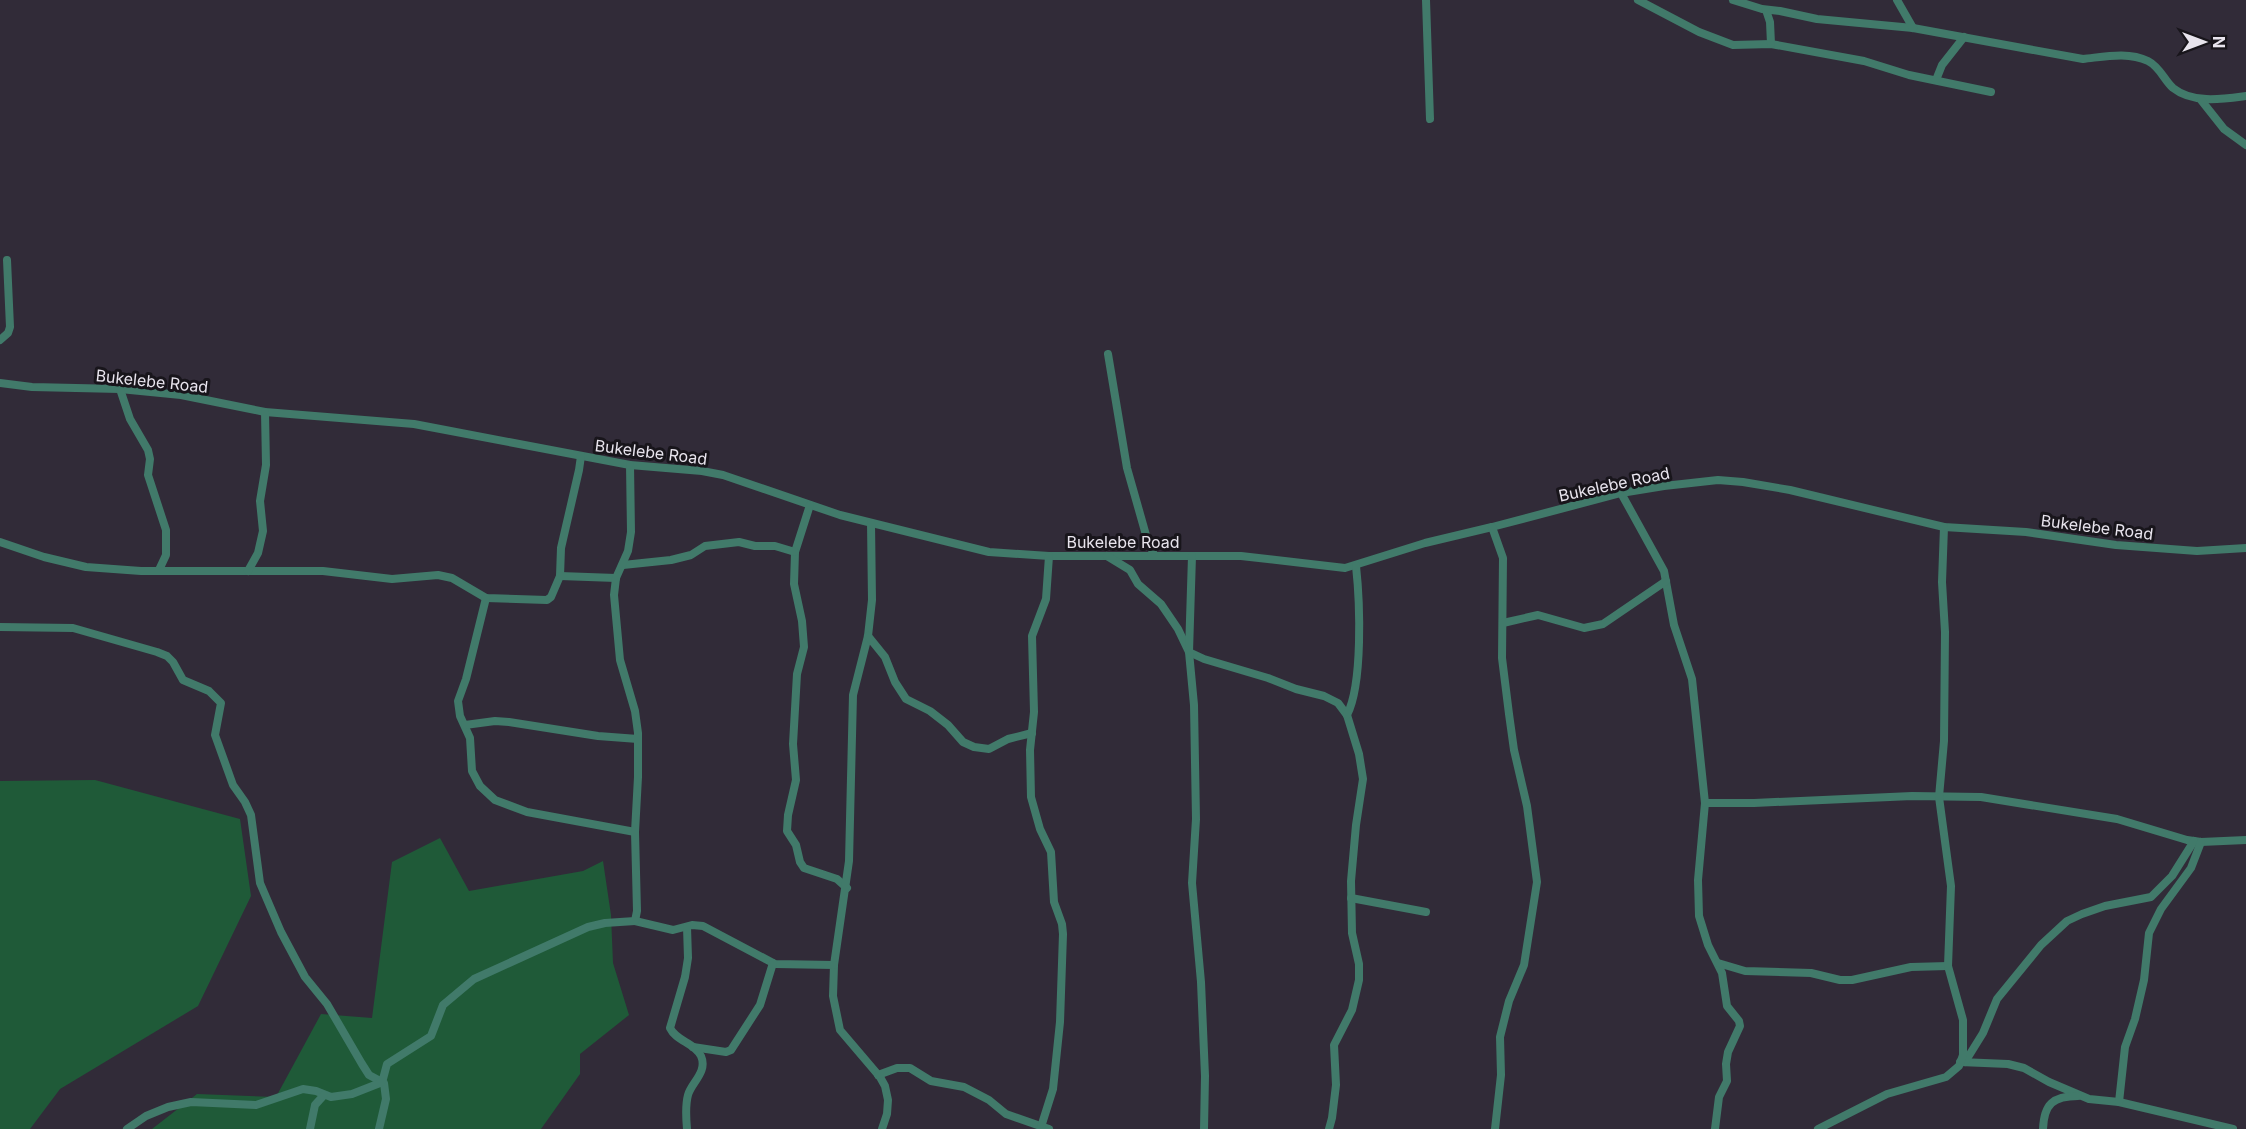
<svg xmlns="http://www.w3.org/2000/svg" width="2246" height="1129" font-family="Inter,sans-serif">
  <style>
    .green { fill: #1f5a38 }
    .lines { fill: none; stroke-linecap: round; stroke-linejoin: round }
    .street { stroke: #417a6a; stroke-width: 8 }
    .labels { text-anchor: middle; stroke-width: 6; stroke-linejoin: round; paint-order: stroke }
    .street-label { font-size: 16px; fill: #e8e4ed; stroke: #18151b }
  </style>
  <rect width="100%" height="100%" fill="#312b38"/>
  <g class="green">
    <polygon points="95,780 240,819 251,896 198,1006 60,1089 30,1129 0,1129 0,781"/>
    <polygon points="440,838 469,891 583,871 603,861 611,915 613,963 629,1015 580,1054 580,1074 541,1129 152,1129 197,1094 276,1097 321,1014 372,1018 392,862"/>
  </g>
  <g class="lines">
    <g class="street">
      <polyline points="1426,0 1430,119"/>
      <polyline points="1638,0 1699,32 1733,45 1771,44 1864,61 1909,75 1991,92"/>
      <path d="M1733 0 1762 9 1780 11 1817 19 1913 28 2083 59C2103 57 2128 51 2148 61 2160 67 2164 80 2173 88 2193 104 2223 99 2246 96"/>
      <polyline points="1897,0 1913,28"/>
      <polyline points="1766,10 1770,22 1771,44"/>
      <polyline points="1936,80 1942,65 1964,37"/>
      <polyline points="2201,100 2224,129 2246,145"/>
      <polyline points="0,340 8,333 10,327 7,260"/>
      <polyline points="1108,354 1127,468 1146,535 1154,555"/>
      <polyline points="0,383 32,387 120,389 181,395 265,412 414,424 630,465 702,471 723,475 840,515 989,552 1049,556 1241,556 1345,568 1425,543 1492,527 1621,493 1664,486 1718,480 1743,482 1790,490 1944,527 2026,532 2116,545 2197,551 2246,548"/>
      <polyline points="120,389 130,419 148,450 150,459 148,475 166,530 166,555 159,570"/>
      <polyline points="1621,493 1664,571 1674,625 1692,679 1705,803 1698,880 1699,916 1708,945 1722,973 1727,1006 1739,1021 1740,1026 1728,1052 1726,1064 1727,1081 1719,1097 1715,1129"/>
      <polyline points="810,505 795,552 794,584 802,621 804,647 797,674 793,744 796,780 788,815 787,831 796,845 800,862 804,868 837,879 847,888"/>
      <polyline points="871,523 872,600 868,636 853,695 849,861 834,965 833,996 840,1030 880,1077 885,1086 888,1100 887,1114 882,1129"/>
      <polyline points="1492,527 1503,558 1502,658 1509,714 1514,750 1527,806 1537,882 1524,965 1509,1001 1500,1037 1501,1075 1495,1129"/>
      <polyline points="0,542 44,557 86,567 141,571 323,571 392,579 438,575 452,578 486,598 547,600 551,597 560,576 561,548 579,470 581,456"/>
      <polyline points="1107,556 1130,570 1138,584 1161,604 1178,629 1189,652 1204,659 1268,678 1296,689 1324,696 1338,703 1347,715 1359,754 1363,779 1356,825 1351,881 1352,933 1359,964 1359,980 1352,1010 1334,1045 1336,1085 1332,1118 1329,1129"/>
      <polyline points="1192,556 1189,652 1194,705 1196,819 1192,883 1201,982 1205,1076 1204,1129"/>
      <polyline points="623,565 671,560 691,555 705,546 739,542 755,546 775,546 795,552"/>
      <polyline points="248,571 258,553 263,531 260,501 266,465 265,412"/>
      <polyline points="560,576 616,578"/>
      <polyline points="486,598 466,679 458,701 460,716 470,738 472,771 480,786 495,800 527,812 635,832"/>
      <polyline points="1503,623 1538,615 1584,628 1603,624 1666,581"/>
      <polyline points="0,627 73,628 157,652 167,656 173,662 183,680 209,691 221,703 215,735 233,785 245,802 251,815 260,883 281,932 305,977 327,1004 362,1064 369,1075 384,1083 386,1099 379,1129"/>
      <polyline points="868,636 885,657 895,682 906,699 930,711 948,725 963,742 974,747 989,749 1008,739 1032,733"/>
      <path d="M1347 715C1363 684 1360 602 1356 566"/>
      <polyline points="465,725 495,721 509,722 598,736 638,739"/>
      <polyline points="1705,803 1754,803 1912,796 1981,797 2117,819 2187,840 2201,842 2246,840"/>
      <polyline points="1351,898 1426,912"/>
      <polyline points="635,921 673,930 692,925 703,926 775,964 834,965"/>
      <polyline points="1718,963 1745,971 1811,973 1840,980 1852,980 1911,967 1948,966"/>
      <polyline points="693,1047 726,1052 731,1050 760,1005 773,963"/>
      <polyline points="1960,1062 2008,1064 2024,1068 2049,1082 2089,1099 2119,1102 2233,1129"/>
      <polyline points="1965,1062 1983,1033 1997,999 2041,945 2067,921 2082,914 2105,906 2151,897 2172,876 2194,841"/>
      <polyline points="878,1075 897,1068 910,1068 931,1081 964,1087 989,1100 1006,1114 1049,1129"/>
      <polyline points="2119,1102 2125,1047 2135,1019 2144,980 2149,933 2161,909 2191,868 2201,842"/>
      <polyline points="1041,1127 1053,1089 1060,1022 1063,934 1062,924 1054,902 1051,852 1040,829 1031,797 1030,750 1034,712 1032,636 1046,599 1049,556"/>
      <polyline points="127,1129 146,1116 168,1107 191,1102 256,1105 303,1089 316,1091 331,1097 352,1094 380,1083 383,1079 387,1064 431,1036 443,1005 474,979 588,927 605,923 635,921 637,911 635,832 638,777 638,733 635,711 620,660 614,595 616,578 628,551 631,532 630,465"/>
      <polyline points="310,1129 315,1105 324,1095"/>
      <path d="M687 1129C686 1118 685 1106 688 1095 691 1083 708 1072 701 1056 695 1043 676 1041 670 1028L685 977 688 958 687 927"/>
      <polyline points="1818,1129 1887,1094 1946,1077 1959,1066 1963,1055 1963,1020 1948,966 1951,886 1939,797 1944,741 1945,632 1942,582 1944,527"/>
      <path d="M2043 1129C2044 1104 2053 1096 2078 1096"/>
    </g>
  </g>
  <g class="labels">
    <g class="street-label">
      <text transform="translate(152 381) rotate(6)" y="6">Bukelebe Road</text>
      <text transform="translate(651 452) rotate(7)" y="6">Bukelebe Road</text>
      <text transform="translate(1614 484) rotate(-12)" y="6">Bukelebe Road</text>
      <text transform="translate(2097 527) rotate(7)" y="6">Bukelebe Road</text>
      <text x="1123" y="548">Bukelebe Road</text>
    </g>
  </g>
  <g transform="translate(2204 42) rotate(90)" stroke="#18151b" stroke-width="4.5" paint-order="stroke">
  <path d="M0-4.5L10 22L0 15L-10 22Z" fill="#e8e4ed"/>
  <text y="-9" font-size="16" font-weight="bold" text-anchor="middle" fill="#e8e4ed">N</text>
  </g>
</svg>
